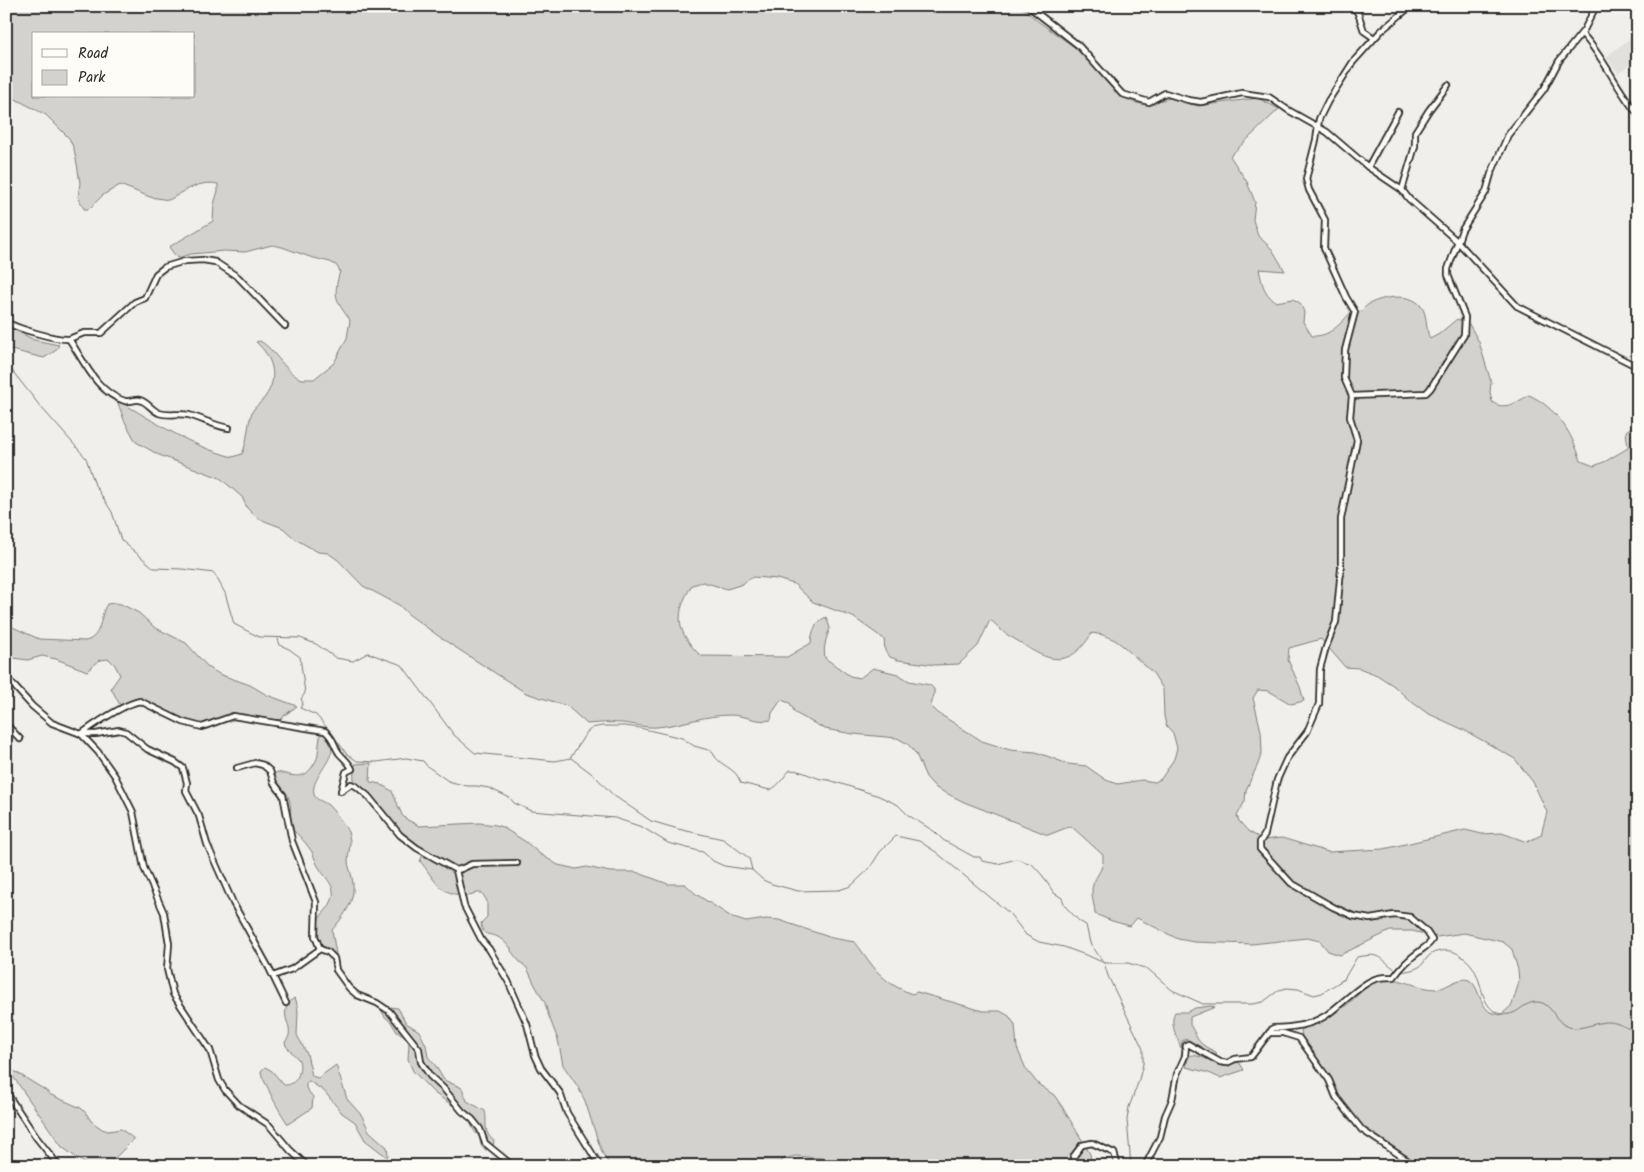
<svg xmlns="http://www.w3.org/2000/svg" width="1644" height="1172" font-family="Kalam,sans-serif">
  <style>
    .built { fill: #e1e0dc }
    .green { fill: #d3d2cf; stroke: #7f7e7d; fill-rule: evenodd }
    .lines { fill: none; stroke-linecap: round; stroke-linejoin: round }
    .stream { stroke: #777775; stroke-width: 1 }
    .minor-casing { stroke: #2b2b2b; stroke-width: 8 }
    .minor { stroke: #fdfcf7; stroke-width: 4.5 }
  </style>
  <rect width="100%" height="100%" fill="#f0efeb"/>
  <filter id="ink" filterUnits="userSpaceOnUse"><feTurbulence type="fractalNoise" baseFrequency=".02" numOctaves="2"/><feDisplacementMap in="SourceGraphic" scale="10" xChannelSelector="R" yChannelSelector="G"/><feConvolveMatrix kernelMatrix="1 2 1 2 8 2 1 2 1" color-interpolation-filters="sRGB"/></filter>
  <g filter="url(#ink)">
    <polygon class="built" points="1638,32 1638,59 1618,73 1606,57"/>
    <g class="green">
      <path d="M6 6H1020L1039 22 1080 51 1122 96 1133 102 1146 105 1169 98 1198 106 1258 98 1279 109 1230 156 1247 182 1255 202 1253 220 1258 236 1272 249 1285 271 1259 269C1262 283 1263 293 1276 302L1293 299 1300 303 1304 312 1303 322 1312 336C1330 337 1340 324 1352 311L1360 312C1363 309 1366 306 1369 304 1382 297 1410 292 1421 306 1428 315 1425 328 1430 339L1439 334 1457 319 1469 324 1479 342 1491 382 1490 392 1492 402C1505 411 1517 402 1529 395 1556 407 1572 433 1581 461L1594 466 1606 461 1628 448 1626 431 1638 422V1166H1425L1406 1156 1365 1129 1338 1096 1331 1080 1302 1037 1301 1030C1308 1026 1318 1024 1325 1019 1331 1015 1338 1011 1344 1007 1357 998 1367 981 1385 979 1403 978 1418 989 1437 989 1447 988 1459 976 1469 980 1479 985 1479 1005 1490 1012 1493 1013 1497 1014 1501 1015L1512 1005 1519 982 1518 970 1512 949 1503 942 1464 933 1437 937 1412 931H1390L1340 955 1328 951 1320 941 1307 938 1252 944 1194 942 1178 939 1137 918 1130 926 1112 921 1095 914C1095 906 1092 900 1092 893 1091 877 1105 873 1103 855L1071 826 1048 835 964 802 936 788 926 777 916 754 908 744 897 738 853 734 825 729 795 713 790 703 781 700 772 713 771 720C758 723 744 715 730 715 705 715 681 725 657 727 645 728 634 724 622 723 610 722 599 723 587 724L567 706 526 693 444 640 408 614 399 605 363 586 338 560 328 553 318 552 295 539 283 528 257 518 247 508 242 497 220 478 159 455 136 442 124 420 117 400C156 422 189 446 233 457L242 454C248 441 247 426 252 412 255 406 261 403 265 397 279 378 273 357 256 342L260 341C275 349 287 375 302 379 305 379 310 379 314 379L334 363 347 338 350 320C335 300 333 296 340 271L336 265 330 262 310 257 282 247 272 245 245 252 224 251 191 254 177 258 169 247 213 221 214 204 218 191V184C199 180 185 191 169 200L150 197 120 185 103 195 89 209H84L78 197 80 183 77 164 74 149 69 138 46 115 6 94ZM34 34H194V96H34ZM753 577 777 579 794 584 813 602 853 617 884 639 885 651 890 657 898 660 936 665 959 664 978 646 990 620C995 623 998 627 1002 631 1007 635 1013 638 1018 641 1049 663 1070 669 1092 633L1103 635 1115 640 1123 646 1153 673 1163 689 1164 716 1166 725 1173 733 1177 748 1174 759 1161 779 1155 782 1142 780 1118 784 1106 780 1086 766 1068 764 1036 752 1010 750 982 741 938 713 931 706 934 694V689L930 685 909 681 898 674 873 668 860 678 850 676 825 658C823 647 826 639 830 628L826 617C815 622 812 631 811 643L787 657 701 656C676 632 674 614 692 585L703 582 727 589 740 585ZM1321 639 1345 667 1359 668 1377 675 1394 686 1409 700 1427 713 1464 730 1515 759 1533 782 1547 812 1541 835 1527 842 1502 833 1482 834 1465 830 1384 849 1328 852 1282 838 1263 840 1248 831 1239 821 1237 816 1245 801 1246 790 1258 764 1262 752 1261 731 1253 698 1258 690 1269 691 1291 704 1304 701 1300 687 1288 660 1289 648Z"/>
      <polygon points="6,325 34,340 59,345 55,351 44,358 7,349"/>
      <path d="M114 603 121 604 139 613 154 627 186 643 208 667 219 674 250 685 267 695 297 706 285 715 280 720 233 714 201 724 193 723 165 712 139 699 120 705 111 688 120 675 115 665 109 659 100 660 87 671 56 659 42 656 28 660 6 657V624L39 639 86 641C103 636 99 616 107 604Z"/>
      <path d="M321 733C351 750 309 774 314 794 315 800 323 801 328 805 334 811 340 819 345 826 353 839 349 847 348 860 348 867 351 871 352 878 357 899 345 915 332 930L338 966 336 965C334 961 332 955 329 952 324 945 317 943 316 933 315 915 327 914 332 900 337 887 326 879 320 869 316 864 315 858 312 852 309 847 297 832 292 830 289 819 293 804 287 794 282 787 275 784 273 775L277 772C291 775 303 781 312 767 315 763 318 758 318 753 319 746 319 740 321 733Z"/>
      <path d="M371 763 370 782 380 784 392 791 402 815 406 819 419 826 479 823 496 825 502 827 526 842 540 854 558 865 576 869 587 867 610 872H636L668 884H685L696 894 733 918 746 922 766 919 779 920 832 938 855 942C875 968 879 981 912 994L917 992 983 1011H1000L1009 1016 1015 1025 1017 1048 1026 1069 1038 1084 1054 1095 1063 1108 1085 1145 1090 1154 1092 1166H863L846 1160 795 1156 784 1159 780 1163 781 1166H610L603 1154 598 1141 585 1101 578 1087 563 1065 558 1040 548 1014 545 1003 535 985 527 968 519 961 511 951V948C507 945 503 940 498 937 489 933 482 937 481 923L487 917V901L482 893H476C470 900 446 893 440 887 432 879 427 869 420 861L426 849C399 837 390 816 371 795 366 790 357 785 354 779 353 774 355 769 355 764Z"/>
      <path d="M294 998 296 1000 298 1011 297 1035 307 1054 312 1076 318 1078 336 1065 347 1099 362 1116 369 1131 387 1147 388 1155 387 1157 365 1140 355 1122 342 1113 324 1091 309 1081 306 1083V1088L313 1097 312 1108 288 1124C280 1112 276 1105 270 1093 267 1084 262 1080 261 1071L265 1067 272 1071 284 1085C297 1086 302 1071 299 1060L286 1046 285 1042C299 1028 273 1015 294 998Z"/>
      <path d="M382 1006 398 1008 406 1023 419 1031 426 1045 428 1057 435 1065 444 1080 462 1088 467 1101 485 1111C488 1124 482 1131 494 1141L493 1146 486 1150C479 1147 481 1141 479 1136 474 1132 468 1122 470 1115L458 1102 452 1105 434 1093 413 1071 408 1059 409 1043 406 1038 397 1032 391 1022 385 1017 380 1008Z"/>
      <path d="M1211 1006 1215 1007 1190 1017V1025C1193 1029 1194 1032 1196 1036 1199 1044 1209 1049 1216 1052L1217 1057 1187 1039 1182 1041 1181 1048C1177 1037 1169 1024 1175 1012H1188L1195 1008Z"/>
      <polygon points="1192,1055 1202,1057 1223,1066 1239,1062 1244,1070 1220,1078 1209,1073 1186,1067 1188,1058"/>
      <polygon points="6,1066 45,1090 51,1095 81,1108 86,1113 91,1121 102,1129 108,1131 121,1129 134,1139 107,1166 88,1166 62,1147 12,1075 6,1075"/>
    </g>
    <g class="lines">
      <g class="stream">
        <polyline points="6,363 40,406 86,458 95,485 112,512 121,540 154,568 182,569 214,573 225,593 234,624 259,637 300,638 316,644 336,658 353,661 368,653 402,665 454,735 475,753 555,761 571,758 595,776 613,795 651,821 678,829 723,839 749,858 752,870 763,880 772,884 798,891 839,890 851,886 869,869 880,852 896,836 919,841 936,852 1009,913 1026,935 1039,942 1064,947 1091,957 1104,963 1108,976 1143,1049 1143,1064 1138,1083 1129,1107 1127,1120 1131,1166"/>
        <polyline points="278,639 280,645 289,649 300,657 305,693 301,699 303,703 300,708 316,715 330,731 346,753 357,761 377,762 406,758 423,761 427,766 448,781 467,786 477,786 489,788 510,798 514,803 531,811 615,818 642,827 668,843 703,852 713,861 724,866 752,870"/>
        <path d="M571 757 586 733 592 728 602 726H625L640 728 682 738 694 746 712 751C717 763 725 764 734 772 737 774 739 779 741 783L770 790C780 785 783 777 790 770 804 770 815 780 829 780L879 796 898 805 908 815 935 832 943 840 974 857H980L982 861 998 864 1016 859 1032 864 1042 875 1054 893 1062 898 1065 906 1079 921 1086 925 1090 943 1104 963H1128L1148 969 1172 990 1203 1004H1253L1263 1002 1279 990 1287 988 1298 989 1314 995 1322 993 1344 979 1357 957C1385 952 1378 959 1398 971"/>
        <path d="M1401 972C1407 971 1414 970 1419 967 1423 965 1424 961 1427 958 1432 951 1442 950 1451 951 1456 952 1460 955 1464 958 1485 973 1477 1002 1496 1012 1517 1021 1521 1001 1538 1002 1553 1003 1554 1023 1569 1027 1582 1031 1596 1021 1610 1022 1619 1023 1629 1029 1638 1033"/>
      </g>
      <defs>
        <g id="minor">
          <polyline points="1028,6 1078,45 1122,94 1149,102 1165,93 1188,100 1201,102 1242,93 1269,97 1288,110 1327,132 1368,167 1402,190 1409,199 1458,242 1517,306 1638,367"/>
          <polyline points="1352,6 1358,13 1364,31 1374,38"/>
          <path d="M1582 34C1605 58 1616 89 1638 114"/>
          <polyline points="1368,167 1398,112"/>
          <polyline points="1402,190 1415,146 1415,132 1429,110 1448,85"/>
          <path d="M6 322C18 329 57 340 69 339 84 361 97 393 125 401 130 402 135 399 140 400 147 402 152 410 159 413 168 416 179 413 189 415 203 419 215 426 229 428"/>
          <polyline points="69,339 84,333 101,333 135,302 145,298 156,274 165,267 185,261 203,260 215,262 238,277 285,326"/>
          <polyline points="1352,396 1426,393 1430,389 1464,335 1465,317 1448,275 1448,269 1462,230 1486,192 1491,174 1508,135 1544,89 1559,61 1584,30 1596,6"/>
          <polyline points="6,677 32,706 52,723 81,734 98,752 115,776 133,812 144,868 164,913 169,944 167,969 173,994 210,1050 219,1080 225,1090 239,1105 269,1125 290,1150 307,1166"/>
          <polyline points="6,724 20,739"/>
          <path d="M81 734C95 724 123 704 140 701L183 722 202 727 233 716 325 731C335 739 333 745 339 753 344 759 349 762 352 769L346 772 341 791 351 784 356 786 368 796 400 835 417 848 456 870 461 869 472 864 517 863"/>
          <polyline points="81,734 96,734 119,730 126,732 147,749 175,762 183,768 187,783 186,791 199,816 207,844 233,903 269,968 286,1003"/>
          <polyline points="237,768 255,763 263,765 270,771 274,783 283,795 292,841 316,902 315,936 320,949"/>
          <polyline points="456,870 464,906 482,941 489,949 508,981 527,1024 535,1055 541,1068 560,1093 567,1113 600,1166"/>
          <polyline points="273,976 292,969 320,949 328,952 334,958 336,970 349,988 357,995 377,1003 389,1011 419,1049 421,1062 430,1076 444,1089 462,1111 472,1119 480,1129 485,1143 507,1161 509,1166"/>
          <polyline points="1269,1033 1283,1033 1299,1038 1329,1080 1336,1097 1362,1130 1416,1166"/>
          <polyline points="6,1092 36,1137 59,1166"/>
          <polyline points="836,1166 837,1164 840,1166"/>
          <polyline points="1074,1166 1073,1157 1082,1145 1092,1143 1114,1153 1118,1166"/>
          <path d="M1145 1166 1160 1137 1165 1116 1172 1100 1177 1074 1185 1056 1186 1045 1188 1044 1220 1062 1227 1063 1235 1059 1251 1057 1273 1028C1291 1028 1309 1026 1325 1016 1339 1007 1364 980 1379 978 1384 977 1389 977 1394 977 1401 967 1410 958 1420 951 1425 947 1429 945 1432 940L1426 931 1410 917 1394 915 1370 919 1353 916 1333 907 1291 883 1260 849V842L1265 834 1277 780 1287 758 1307 732 1319 704 1320 669 1326 647 1336 622 1341 569V519L1357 440 1350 417 1352 396 1344 378 1345 350 1355 312 1346 297 1324 248 1325 220 1309 190 1306 179 1316 140 1319 119 1328 101 1353 62 1381 31 1411 6"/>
        </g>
      </defs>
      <use href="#minor" class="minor-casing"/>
      <use href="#minor" class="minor"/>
    </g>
  </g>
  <rect width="1644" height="1172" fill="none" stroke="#fdfcf7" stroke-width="25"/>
  <rect x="12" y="12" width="1619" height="1147" fill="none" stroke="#2b2b2b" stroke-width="2" filter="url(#ink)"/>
  <rect x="32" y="32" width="162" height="65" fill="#fdfcf7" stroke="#a9a8a5"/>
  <rect x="42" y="49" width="25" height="8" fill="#fdfcf7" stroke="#a9a8a5"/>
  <text x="78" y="58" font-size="15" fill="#2b2b2b">Road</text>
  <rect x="42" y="70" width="25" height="15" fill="#d3d2cf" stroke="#a9a8a5"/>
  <text x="78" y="82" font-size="15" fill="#2b2b2b">Park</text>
</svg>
